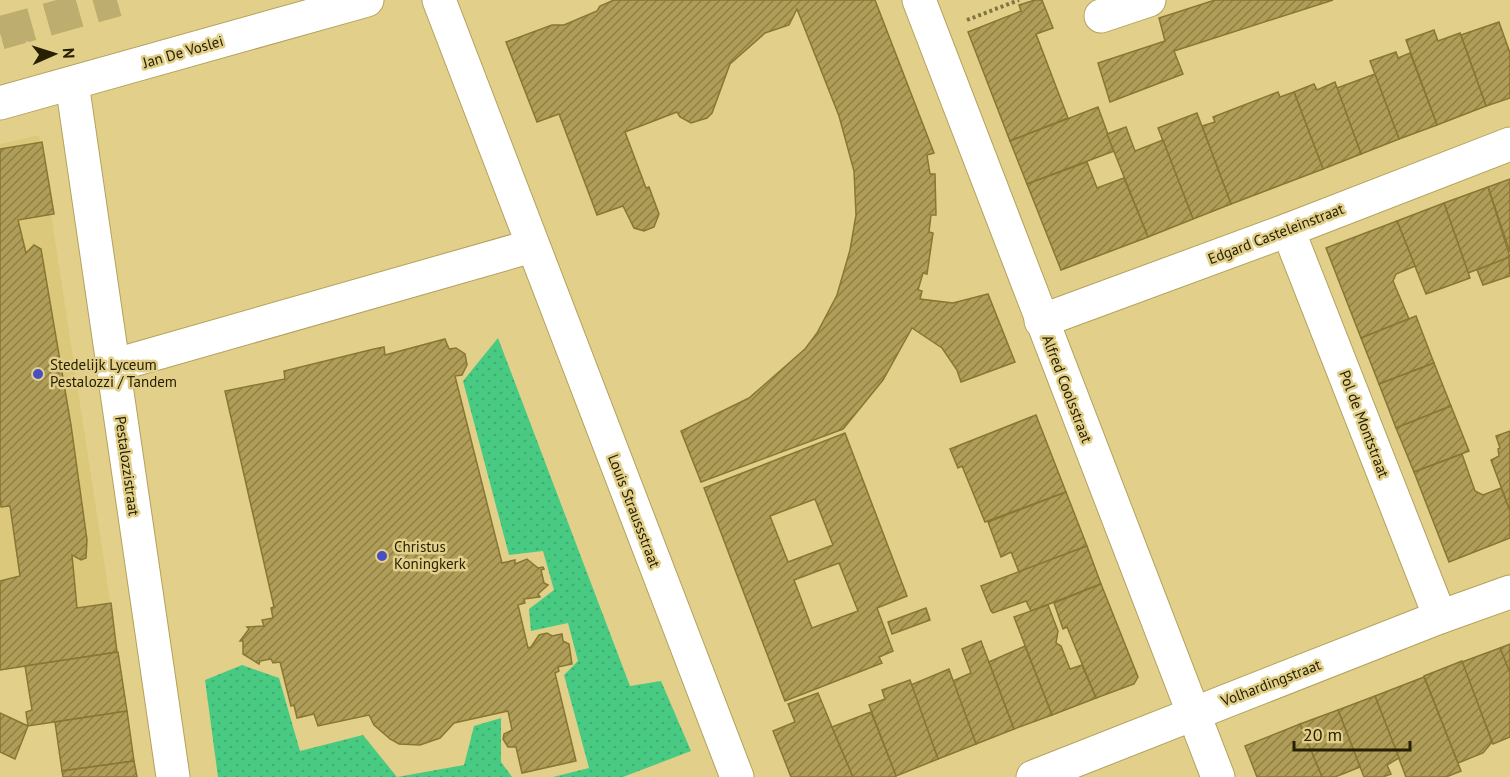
<svg xmlns="http://www.w3.org/2000/svg" width="1510" height="777" font-family="'PT Sans',sans-serif">
  <style>
    .built { fill: #dcc87a }
    .grass { fill: url(#grass-dots) }
    .building { fill: url(#building-hatch); stroke: #887732; stroke-width: 1.5; fill-rule: evenodd }
    .lines { fill: none; stroke-linecap: round; stroke-linejoin: round }
    .motorway-tunnel { stroke: #bdad6f; stroke-width: 33; stroke-dasharray: 33 16; stroke-linecap: butt }
    .minor-casing { stroke: #b3a15d; stroke-width: 35 }
    .secondary-casing { stroke: #b3a15d; stroke-width: 35 }
    .path { stroke: #807443; stroke-width: 4; stroke-dasharray: 3 3; stroke-linecap: butt }
    .minor { stroke: #fff; stroke-width: 33 }
    .secondary { stroke: #fff; stroke-width: 33 }
    .poi-dot { fill: #484ec3; stroke: #e2d08a; stroke-width: 2 }
    .labels { text-anchor: middle; stroke-width: 5; stroke-linejoin: round; paint-order: stroke }
    .street-label { font-size: 15px; fill: #272003; stroke: #e2d08a }
    .poi-label { font-size: 15px; fill: #272003; stroke: #e2d08a; text-anchor: start }
  </style>
  <defs>
    <pattern id="grass-dots" width="8" height="8" patternUnits="userSpaceOnUse" patternTransform="scale(1.5)"><rect width="8" height="8" fill="#48ca82"/><path d="M2 2h.1M6 6h.1" fill="none" stroke="#3fad6f" stroke-width="1.8" stroke-linecap="round"/></pattern>
    <pattern id="building-hatch" width="6" height="6" patternUnits="userSpaceOnUse" patternTransform="scale(1.5)"><rect width="6" height="6" fill="#af9d58"/><path d="M-1 1l2-2M0 6l6-6M5 7l2-2" fill="none" stroke="#8e8047"/></pattern>
  </defs>
  <rect width="100%" height="100%" fill="#e2d08a"/>
  <polygon class="built" points="39,135 118,652 0,670 0,144"/>
  <g class="grass">
    <polygon points="498,338 630,686 661,681 691,751 623,777 553,777 589,768 564,675 578,661 568,623 531,631 529,609 554,590 543,551 509,555 463,381"/>
    <polygon points="242,665 279,678 300,751 363,735 397,777 464,765 474,726 501,718 501,762 512,777 218,777 205,680"/>
  </g>
  <g class="building">
    <polygon points="614,0 875,0 934,153 927,155 930,174 935,174 936,215 931,215 929,232 933,233 927,274 923,273 918,290 922,291 920,299 953,303 988,294 1015,362 961,382 957,370 942,348 912,328 883,380 843,429 701,482 681,431 749,398 805,349 817,333 837,295 850,250 856,215 854,171 839,116 797,9 789,25 765,33 730,64 712,113 707,118 691,123 680,117 677,112 625,132 646,188 649,187 659,214 654,227 644,231 634,228 623,206 597,215 559,114 537,122 506,42 552,25 564,25 597,11 600,6"/>
    <polygon points="1035,0 1042,0 1053,28 1036,34 1068,118 1010,141 968,32 1021,11 1019,5"/>
    <polygon points="1215,0 1333,0 1174,51 1183,74 1110,102 1098,63 1165,41 1159,18"/>
    <polygon points="1499,22 1510,53 1510,98 1486,106 1461,35"/>
    <polygon points="1434,30 1438,41 1460,33 1486,106 1437,125 1406,40"/>
    <polygon points="1396,52 1398,58 1410,53 1437,125 1399,139 1370,61"/>
    <polygon points="1375,74 1399,139 1361,154 1337,88"/>
    <polygon points="1335,82 1361,154 1323,169 1294,92 1314,84 1317,90"/>
    <polygon points="1278,92 1280,97 1294,92 1323,169 1231,204 1202,126 1215,122 1213,117"/>
    <polygon points="1098,107 1114,151 1027,184 1010,141"/>
    <polygon points="1197,113 1231,204 1193,219 1158,128"/>
    <polygon points="1126,127 1135,151 1163,140 1193,219 1148,237 1107,134"/>
    <polygon points="42,142 54,214 18,220 26,253 34,245 41,249 71,425 87,540 86,558 81,560 72,555 77,608 111,603 117,652 0,670 0,581 20,576 10,506 1,507 0,496 0,149"/>
    <polygon points="1087,162 1097,188 1124,178 1148,237 1061,270 1027,184"/>
    <polygon points="1510,179 1510,252 1488,187"/>
    <polygon points="1488,187 1510,257 1468,273 1444,203"/>
    <polygon points="1444,203 1470,278 1426,294 1397,221"/>
    <polygon points="1397,221 1415,266 1396,274 1393,281 1409,319 1361,338 1326,248"/>
    <polygon points="1509,257 1510,276 1483,285 1477,270"/>
    <polygon points="1416,316 1434,363 1379,384 1361,338"/>
    <polygon points="445,339 449,349 456,348 465,354 467,365 462,375 455,376 502,563 515,560 515,564 527,559 538,568 543,567 544,569 541,570 544,583 548,585 538,594 540,597 524,599 525,603 518,605 528,648 531,647 539,635 547,633 552,636 562,634 563,641 569,644 572,664 558,667 559,671 555,673 576,761 522,773 516,747 508,747 503,739 504,734 512,730 508,711 454,723 440,738 420,745 399,744 390,739 374,725 369,715 318,726 314,714 297,718 294,705 291,706 280,662 273,663 271,659 260,661 259,664 243,654 243,641 240,641 249,629 247,627 264,626 262,620 273,618 271,608 274,607 225,391 285,379 284,371 374,349 384,347 385,355"/>
    <polygon points="1434,363 1451,406 1396,428 1379,384"/>
    <polygon points="1451,406 1469,451 1414,472 1396,428"/>
    <polygon points="1036,415 1066,492 985,522 962,466 958,468 950,449"/>
    <polygon points="1510,431 1510,511 1491,460 1499,456 1498,449 1500,448 1496,436"/>
    <path d="M845 433 907 596 877 608 893 651 879 657 882 663 785 701 704 488ZM815 499 833 545 788 562 770 516ZM839 563 858 611 812 628 794 580Z"/>
    <polygon points="1462,454 1475,491 1483,495 1501,488 1510,511 1510,538 1449,562 1414,472"/>
    <polygon points="1066,492 1087,546 1019,572 1011,552 1001,557 988,522"/>
    <polygon points="1087,546 1101,584 1031,611 1026,601 993,613 991,611 981,586"/>
    <polygon points="1101,584 1138,677 1134,684 1096,698 1067,627 1063,629 1054,603"/>
    <polygon points="1048,605 1058,631 1056,643 1061,646 1070,669 1082,665 1096,698 1052,715 1014,617"/>
    <polygon points="926,608 930,620 892,634 888,622"/>
    <polygon points="981,641 1014,729 976,744 953,681 971,673 962,649"/>
    <polygon points="1510,644 1510,673 1500,648"/>
    <polygon points="1025,646 1052,715 1014,729 989,662"/>
    <polygon points="1500,648 1510,673 1510,737 1493,744 1462,662"/>
    <polygon points="118,652 127,711 28,726 26,712 32,710 25,666"/>
    <polygon points="1462,661 1492,742 1483,753 1458,763 1424,676"/>
    <polygon points="949,669 976,744 938,759 911,685"/>
    <polygon points="1424,677 1461,771 1446,777 1406,777 1375,696"/>
    <polygon points="910,680 938,759 896,776 869,705 885,699 882,690"/>
    <polygon points="818,693 832,727 853,777 791,777 773,731 795,722 788,704"/>
    <polygon points="1375,696 1399,758 1387,765 1391,774 1383,777 1364,777 1338,710"/>
    <polygon points="1338,710 1360,767 1335,777 1322,777 1300,724"/>
    <polygon points="127,711 134,761 62,771 55,722"/>
    <polygon points="871,712 896,776 893,777 853,777 832,727"/>
    <polygon points="0,713 28,726 15,759 0,752"/>
    <polygon points="1300,724 1322,777 1257,777 1245,746"/>
    <polygon points="134,761 137,777 63,777 62,771"/>
  </g>
  <g class="lines">
    <polyline class="motorway-tunnel" points="0,33 117,0"/>
    <defs>
      <g id="minor">
        <polyline points="439,0 737,777"/>
        <polyline points="919,0 1218,777"/>
        <polyline points="1101,16 1149,0"/>
        <polyline points="72,83 173,777"/>
        <polyline points="1288,230 1440,617"/>
        <polyline points="1041,321 1288,230 1510,144"/>
        <polyline points="112,366 532,246"/>
        <polyline points="1033,777 1440,617 1510,592"/>
      </g>
      <polyline id="secondary" points="0,103 367,0"/>
    </defs>
    <use href="#minor" class="minor-casing"/>
    <use href="#secondary" class="secondary-casing"/>
    <polyline class="path" points="967,20 1019,0"/>
    <use href="#minor" class="minor"/>
    <use href="#secondary" class="secondary"/>
  </g>
  <g class="poi-dot">
    <circle cx="38" cy="374" r="6"/>
    <circle cx="382" cy="556" r="6"/>
  </g>
  <g class="labels">
    <g class="street-label">
      <text transform="translate(183 52) rotate(-16)" y="5">Jan De Voslei</text>
      <text transform="translate(1276 234) rotate(-21)" y="5">Edgard Casteleinstraat</text>
      <text transform="translate(1067 389) rotate(69)" y="5">Alfred Coolsstraat</text>
      <text transform="translate(1364 424) rotate(69)" y="5">Pol de Montstraat</text>
      <text transform="translate(127 466) rotate(82)" y="5">Pestalozzistraat</text>
      <text transform="translate(634 511) rotate(69)" y="5">Louis Straussstraat</text>
      <text transform="translate(1271 683) rotate(-21)" y="5">Volhardingstraat</text>
    </g>
    <g class="poi-label">
      <text x="50" y="370">Stedelijk Lyceum<tspan x="50" dy="17">Pestalozzi / Tandem</tspan></text>
      <text x="394" y="552">Christus<tspan x="394" dy="17">Koningkerk</tspan></text>
    </g>
  </g>
  <g transform="translate(54 54) rotate(87)" stroke="#e2d08a" stroke-width="4.5" paint-order="stroke">
  <path d="M0-4.5L10 22L0 15L-10 22Z" fill="#272003"/>
  <text y="-9" font-size="16" font-weight="bold" text-anchor="middle" fill="#272003">N</text>
  </g>
  <path d="M1294 741v9h116v-9" fill="none" stroke="#272003" stroke-width="3"/>
  <text x="1303" y="741" font-size="18" fill="#272003" stroke="#e2d08a" stroke-width="4.5" paint-order="stroke">20 m</text>
</svg>
